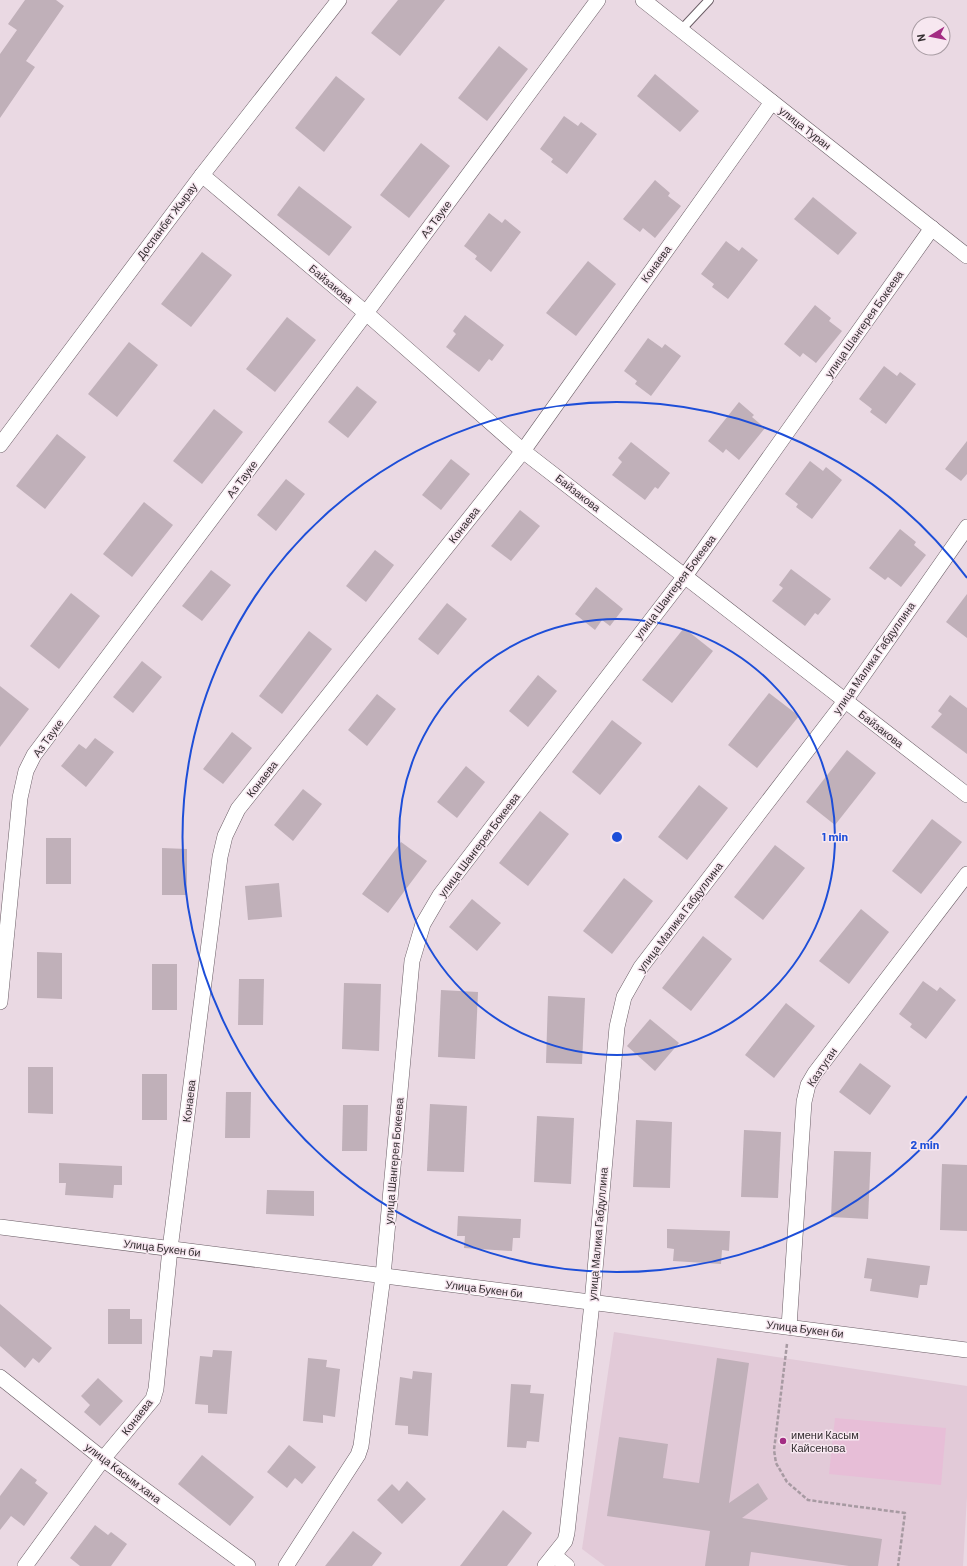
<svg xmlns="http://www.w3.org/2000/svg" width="967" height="1566" font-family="Barlow,sans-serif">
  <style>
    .built { fill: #e2cad8 }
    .green { fill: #e7bed7 }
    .building { fill: #c0b0b9 }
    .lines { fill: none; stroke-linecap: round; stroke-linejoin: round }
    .lane-casing { stroke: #6a5d65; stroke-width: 10 }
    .street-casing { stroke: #6a5d65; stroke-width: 16 }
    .path { stroke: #a79aa2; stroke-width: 2.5; stroke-dasharray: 4 2; stroke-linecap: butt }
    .lane { stroke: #fff; stroke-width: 8 }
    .street { stroke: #fff; stroke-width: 15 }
    .ring { fill: none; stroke: #1d4ed8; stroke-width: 2 }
    .poi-dot { fill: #a32c83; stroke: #f7e7f0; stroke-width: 1.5 }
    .labels { text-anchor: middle; stroke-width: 3; stroke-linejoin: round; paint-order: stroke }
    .street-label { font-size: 11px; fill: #342e31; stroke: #f7e7f0 }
    .poi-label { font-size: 11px; fill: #342e31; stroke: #f7e7f0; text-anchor: start }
    .centre { fill: #1d4ed8; stroke: #f7e7f0; stroke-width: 2 }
    .ring-label { font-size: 12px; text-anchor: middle; font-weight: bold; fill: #1d4ed8; stroke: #f7e7f0; stroke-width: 3; stroke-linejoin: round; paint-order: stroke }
  </style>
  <rect width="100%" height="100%" fill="#ead9e3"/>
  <polygon class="built" points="614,1332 967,1386 967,1497 963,1566 605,1566 582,1549"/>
  <polygon class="green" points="835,1418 946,1428 941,1485 829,1474"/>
  <g class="building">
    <polygon points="25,0 56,0 64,6 26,61 35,67 0,118 0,54 17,30 8,24"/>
    <polygon points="398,0 445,0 400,56 371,33"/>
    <polygon points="499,46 528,69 487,121 458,98"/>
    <polygon points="655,74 699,111 680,132 637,96"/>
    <polygon points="336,76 365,99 324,152 295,128"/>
    <polygon points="564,116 578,126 581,122 597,134 567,174 551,162 553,159 540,149"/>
    <polygon points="421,143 450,166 409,218 380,195"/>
    <polygon points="655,180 670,193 668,196 681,206 655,238 643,228 640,232 623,219"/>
    <polygon points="299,186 352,227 329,256 277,215"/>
    <polygon points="813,197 857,233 838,255 794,219"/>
    <polygon points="489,213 502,223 505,219 521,232 491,272 475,259 477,256 464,246"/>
    <polygon points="726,241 739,251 742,247 758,260 728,299 712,287 714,284 701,274"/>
    <polygon points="202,252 232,275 191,327 161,304"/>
    <polygon points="588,261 616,284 576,336 546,313"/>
    <polygon points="815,305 831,318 829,321 842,331 816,363 803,353 800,357 784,344"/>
    <polygon points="465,315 504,345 492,361 489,359 479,372 446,347 456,334 453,331"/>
    <polygon points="287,317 316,340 275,392 246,369"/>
    <polygon points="648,338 662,348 665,344 681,356 651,396 635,384 637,381 624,371"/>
    <polygon points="129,342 158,365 117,417 88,394"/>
    <polygon points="884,366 897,376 900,372 916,384 886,424 870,412 872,409 859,399"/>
    <polygon points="357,386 377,402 348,438 328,422"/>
    <polygon points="739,402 754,415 752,417 765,428 739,460 726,449 723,453 708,441"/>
    <polygon points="214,409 243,432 202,484 173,461"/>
    <polygon points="57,434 86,457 45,509 16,486"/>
    <polygon points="967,441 967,474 961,481 945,469"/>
    <polygon points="631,442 670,473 658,489 655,487 645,500 612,475 622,462 618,458"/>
    <polygon points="451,459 470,474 441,510 422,495"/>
    <polygon points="810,461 823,471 826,467 842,480 812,519 796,507 798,504 785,494"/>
    <polygon points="286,479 305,494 276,531 257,515"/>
    <polygon points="144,502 173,525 132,577 103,554"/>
    <polygon points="520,510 540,526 511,561 491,546"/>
    <polygon points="900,529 916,542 914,545 926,555 901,587 888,577 885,580 869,568"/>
    <polygon points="375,550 394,565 366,602 346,586"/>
    <polygon points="791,569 831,599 818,615 815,613 805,626 772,601 783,588 779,585"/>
    <polygon points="211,570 231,585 202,621 182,606"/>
    <polygon points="596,587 623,609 610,626 602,620 595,630 575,614"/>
    <polygon points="71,593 100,616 59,669 30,646"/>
    <polygon points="967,594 967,638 946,622"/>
    <polygon points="447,603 467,619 438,655 418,639"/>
    <polygon points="684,628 713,651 672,703 642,680"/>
    <polygon points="309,631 332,649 282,714 259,696"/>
    <polygon points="142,661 162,677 133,713 113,697"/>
    <polygon points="538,675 557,691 528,727 509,711"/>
    <polygon points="0,686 29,709 0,747"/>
    <polygon points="769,693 799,716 757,768 728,745"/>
    <polygon points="377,694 396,709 367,746 348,730"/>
    <polygon points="950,695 967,708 967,754 931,727 942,714 938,711"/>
    <polygon points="612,720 642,743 600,795 572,772"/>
    <polygon points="232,732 252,748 223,784 203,769"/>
    <polygon points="95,738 114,752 86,787 61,766 79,744 86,749"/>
    <polygon points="847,750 876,773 835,825 806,802"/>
    <polygon points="466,766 485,782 457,818 437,802"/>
    <polygon points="699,785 728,808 687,860 658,837"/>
    <polygon points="303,789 322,804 293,841 274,825"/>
    <polygon points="540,811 569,834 528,886 499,863"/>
    <polygon points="932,819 962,842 921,894 892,871"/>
    <rect x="46" y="838" width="25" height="46"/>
    <polygon points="401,842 427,861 388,913 362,894"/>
    <polygon points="775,845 805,868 763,920 734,897"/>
    <polygon points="162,848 187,849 187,895 162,895"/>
    <polygon points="624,878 653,901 612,954 583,931"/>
    <polygon points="279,883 282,917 248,920 245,886"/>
    <polygon points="472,899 501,923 477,951 449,927"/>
    <polygon points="861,909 889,932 849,984 819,961"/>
    <polygon points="703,936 732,959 691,1011 662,988"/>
    <polygon points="37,952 62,953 62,999 37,998"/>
    <rect x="152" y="964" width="25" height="46"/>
    <polygon points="239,979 264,979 263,1025 238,1025"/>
    <polygon points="923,981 937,991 940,987 956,1000 926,1039 910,1027 912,1024 899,1014"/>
    <polygon points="344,983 381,984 379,1051 342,1049"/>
    <polygon points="441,990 478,992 475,1059 438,1057"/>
    <polygon points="548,996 585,998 582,1064 546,1063"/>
    <polygon points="786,1003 815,1026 774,1078 745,1055"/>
    <polygon points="650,1019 679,1043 655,1071 627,1046"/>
    <polygon points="860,1063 891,1086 870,1115 839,1092"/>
    <polygon points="28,1067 53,1067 53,1114 28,1113"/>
    <rect x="142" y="1074" width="25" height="46"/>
    <polygon points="226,1092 251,1092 250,1138 225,1138"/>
    <polygon points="430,1104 467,1106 464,1172 427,1171"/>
    <polygon points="343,1105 368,1105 367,1151 342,1151"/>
    <polygon points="537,1116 574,1118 571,1184 534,1182"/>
    <polygon points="636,1120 672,1122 670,1188 633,1187"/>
    <polygon points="744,1130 781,1132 778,1198 741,1197"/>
    <polygon points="834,1151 871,1152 868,1219 831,1217"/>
    <polygon points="59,1163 122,1166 122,1185 114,1185 113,1198 65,1195 66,1183 59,1183"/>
    <polygon points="942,1164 967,1165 967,1231 940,1230"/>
    <polygon points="267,1190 314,1191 314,1216 266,1214"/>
    <polygon points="458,1216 521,1219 520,1238 513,1238 512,1251 464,1248 465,1236 457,1236"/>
    <polygon points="667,1229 730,1231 729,1251 722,1250 721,1264 673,1261 674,1249 667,1248"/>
    <polygon points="867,1258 930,1266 927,1285 920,1285 918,1298 870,1291 872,1279 864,1278"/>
    <polygon points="0,1304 52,1348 39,1363 33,1358 25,1368 0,1346"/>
    <polygon points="108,1309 130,1309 130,1319 142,1319 142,1344 108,1344"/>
    <polygon points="213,1350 232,1351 227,1414 208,1413 208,1405 195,1404 200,1356 212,1357"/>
    <polygon points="308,1358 327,1360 326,1367 340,1369 335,1417 323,1415 323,1423 303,1421"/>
    <polygon points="717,1358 749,1363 729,1503 758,1483 768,1499 742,1518 882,1539 878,1566 849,1566 751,1552 749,1566 705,1566 710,1531 607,1516 619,1437 668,1444 663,1478 699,1483"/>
    <polygon points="413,1371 432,1373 428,1436 408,1434 408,1426 395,1425 400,1377 412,1379"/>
    <polygon points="98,1378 123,1401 100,1426 84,1412 90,1405 81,1396"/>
    <polygon points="511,1384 531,1385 530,1393 544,1394 539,1442 527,1441 526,1448 507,1447"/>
    <polygon points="289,1445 316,1467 302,1484 295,1478 287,1488 267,1472"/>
    <polygon points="202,1455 254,1497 230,1526 178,1484"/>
    <polygon points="21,1468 37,1480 35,1483 48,1493 24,1526 11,1516 0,1530 0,1496"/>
    <polygon points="407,1481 426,1499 402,1524 377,1500 392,1484 399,1491"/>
    <polygon points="503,1510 532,1533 507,1566 460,1566"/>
    <polygon points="95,1525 108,1535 111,1532 127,1544 111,1566 80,1566 70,1558"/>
    <polygon points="353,1531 382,1553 372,1566 325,1566"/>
  </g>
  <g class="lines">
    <defs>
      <polyline id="lane" points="681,30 709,0"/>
      <g id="street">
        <polyline points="643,0 967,256"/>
        <polyline points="202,175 366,313 523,451 967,795"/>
        <polyline points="0,445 202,175 339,0"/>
        <polyline points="0,1002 20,798 26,771 34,755 366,313 598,0"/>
        <polyline points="0,1227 967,1350"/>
        <polyline points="789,1327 804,1102 808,1085 815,1073 967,874"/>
        <polyline points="0,1377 103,1459 248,1566"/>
        <polyline points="554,1555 567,1566"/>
        <polyline points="25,1566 103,1459 153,1399 156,1389 170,1249 220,857 225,836 238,809 523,451 772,102"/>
        <polyline points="286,1566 358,1455 361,1446 383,1276 412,961 423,924 440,895 685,576 932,228"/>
        <polyline points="545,1566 565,1541 567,1533 592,1303 617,1027 624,997 641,967 845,701 967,527"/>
      </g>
    </defs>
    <use href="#lane" class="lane-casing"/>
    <use href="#street" class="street-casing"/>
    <polyline class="path" points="787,1344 774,1450 776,1463 787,1482 808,1500 905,1513 898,1566"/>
    <use href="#lane" class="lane"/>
    <use href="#street" class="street"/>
  </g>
  <g class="ring">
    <circle cx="617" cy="837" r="218"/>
    <path d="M967 1096A435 435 0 1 1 967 578"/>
  </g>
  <circle class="poi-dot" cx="783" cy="1441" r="4"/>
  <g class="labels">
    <g class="street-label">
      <text transform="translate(805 128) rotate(38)" y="4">улица Туран</text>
      <text transform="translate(436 219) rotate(-53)" y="4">Аз Тауке</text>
      <text transform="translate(167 221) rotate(-53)" y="4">Доспанбет Жырау</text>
      <text transform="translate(656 264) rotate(-54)" y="4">Конаева</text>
      <text transform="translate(331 284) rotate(40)" y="4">Байзакова</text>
      <text transform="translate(864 324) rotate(-55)" y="4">улица Шангерея Бокеева</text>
      <text transform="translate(242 479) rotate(-53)" y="4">Аз Тауке</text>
      <text transform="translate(578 493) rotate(38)" y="4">Байзакова</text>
      <text transform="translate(464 525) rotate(-52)" y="4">Конаева</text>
      <text transform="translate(675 587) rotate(-53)" y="4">улица Шангерея Бокеева</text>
      <text transform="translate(874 658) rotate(-55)" y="4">улица Малика Габдуллина</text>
      <text transform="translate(881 729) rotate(38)" y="4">Байзакова</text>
      <text transform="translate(48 738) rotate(-54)" y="4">Аз Тауке</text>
      <text transform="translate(262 779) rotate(-52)" y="4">Конаева</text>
      <text transform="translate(479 845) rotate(-53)" y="4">улица Шангерея Бокеева</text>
      <text transform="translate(680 917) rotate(-53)" y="4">улица Малика Габдуллина</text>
      <text transform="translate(822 1067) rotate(-56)" y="4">Казтуган</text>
      <text transform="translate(189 1101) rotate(-83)" y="4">Конаева</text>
      <text transform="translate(394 1161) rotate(-85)" y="4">улица Шангерея Бокеева</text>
      <text transform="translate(598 1234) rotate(-85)" y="4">улица Малика Габдуллина</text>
      <text transform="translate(162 1248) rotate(7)" y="4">Улица Букен би</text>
      <text transform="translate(484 1289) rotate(7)" y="4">Улица Букен би</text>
      <text transform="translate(805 1329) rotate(7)" y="4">Улица Букен би</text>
      <text transform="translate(137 1417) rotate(-52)" y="4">Конаева</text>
      <text transform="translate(123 1473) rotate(37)" y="4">улица Касым хана</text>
    </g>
    <g class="poi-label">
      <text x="791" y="1439">имени Касым<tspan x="791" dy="13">Кайсенова</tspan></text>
    </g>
  </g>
  <circle cx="617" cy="837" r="6" class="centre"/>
  <g class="ring-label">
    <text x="835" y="841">1 min</text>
    <text x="925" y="1149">2 min</text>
  </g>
  <g transform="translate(931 36) rotate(260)"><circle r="19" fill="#f7e7f0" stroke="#a99da4"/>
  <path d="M0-3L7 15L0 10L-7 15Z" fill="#a32c83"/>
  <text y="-6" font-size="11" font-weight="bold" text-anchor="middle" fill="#342e31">N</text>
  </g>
</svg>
